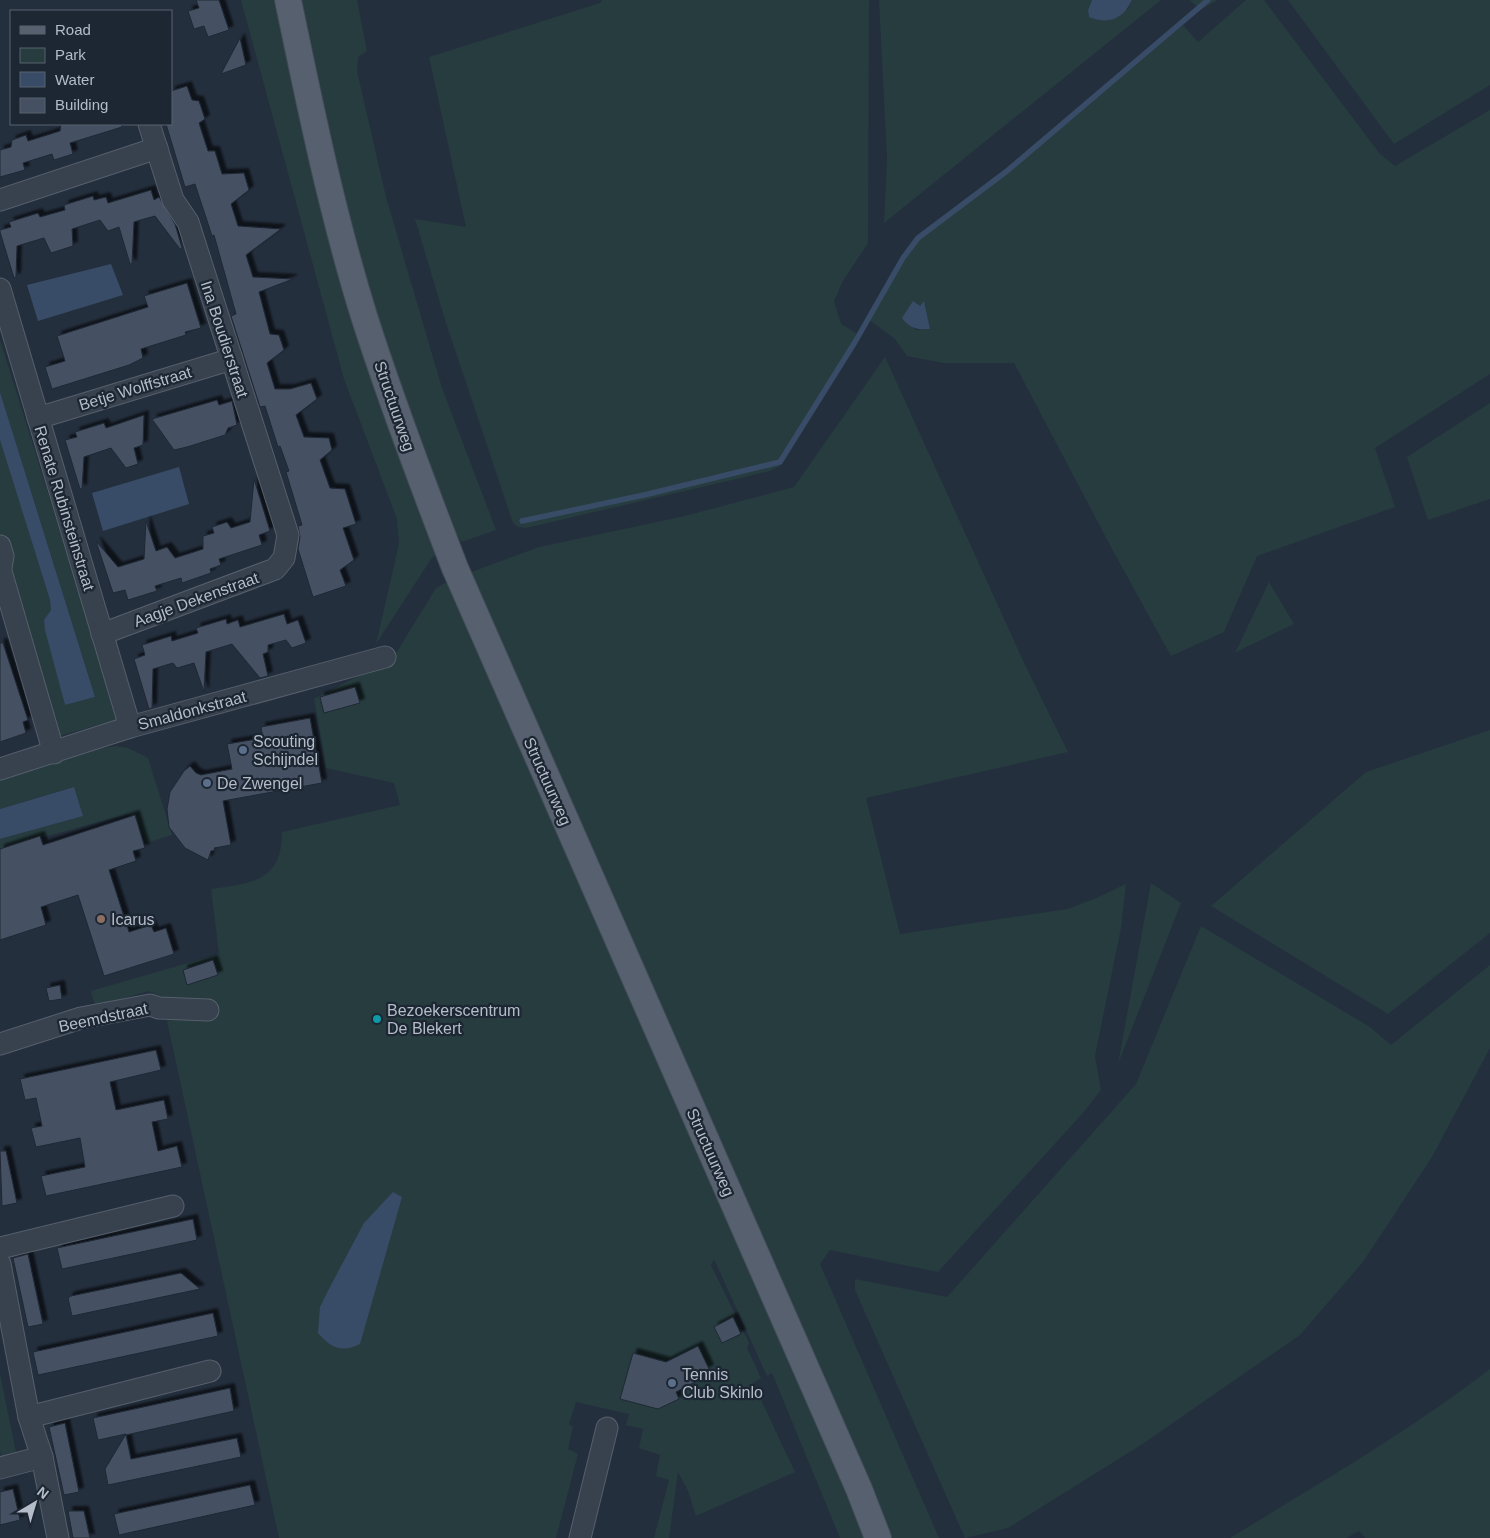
<svg xmlns="http://www.w3.org/2000/svg" width="1490" height="1538" font-family="Arial,sans-serif">
  <style>
    .green { fill: #263c3f; fill-rule: evenodd }
    .water { fill: #394c67 }
    .lines { fill: none; stroke-linecap: round; stroke-linejoin: round }
    .stream { stroke: #394c67; stroke-width: 5.5 }
    .building { fill: #455162; stroke: #1f2835; filter: url(#shadow) }
    .minor-casing { stroke: #565f6c; stroke-width: 23 }
    .major-casing { stroke: #414a57; stroke-width: 28 }
    .minor { stroke: #38414e; stroke-width: 21 }
    .major { stroke: #56606e; stroke-width: 26 }
    .service-dot { fill: #5c6f8a; stroke: #1d2633; stroke-width: 2 }
    .education-dot { fill: #8d6e63; stroke: #1d2633; stroke-width: 2 }
    .culture-dot { fill: #0f9aa8; stroke: #1d2633; stroke-width: 2 }
    .labels { text-anchor: middle; stroke-width: 4.5; stroke-linejoin: round; paint-order: stroke }
    .street-label { font-size: 16px; fill: #b4bcc9; stroke: #1d2633 }
    .poi-label { font-size: 16px; fill: #b4bcc9; stroke: #1d2633; text-anchor: start }
  </style>
  <defs>
    <filter id="shadow"><feDropShadow dx="4.5" dy="-4.5" stdDeviation="1" flood-color="#0009"/></filter>
  </defs>
  <rect width="100%" height="100%" fill="#242f3e"/>
  <g class="green">
    <polygon points="241,0 277,0 438,553 431,559 376,644 399,544 397,519 344,379"/>
    <polygon points="298,0 357,0 367,51 358,57 357,71 386,197 442,388 496,530 462,542 457,536 438,492 370,298 327,146"/>
    <polygon points="602,0 869,0 868,243 843,281 834,301 841,324 859,335 780,466 770,471 526,528 518,527 513,523 446,323 415,219 466,227 429,57 600,3"/>
    <polygon points="879,0 1092,0 1088,10 1089,17 1128,9 1132,0 1161,0 884,223 887,159"/>
    <polygon points="1190,0 1218,0 1200,10"/>
    <path d="M1246 0H1264L1380 154 1395 166 1490 110V374L1375 448 1395 507 1257 556 1224 632 1171 656 1112 549 1014 363H943L907 356 895 339 868 319 917 240 1005 174 1183 25 1198 42ZM924 302 930 329 917 330 912 327Z"/>
    <polygon points="1288,0 1490,0 1490,85 1394,144"/>
    <polygon points="0,340 86,614 116,720 56,737 0,536 0,440 50,600 51,610 44,620 65,705 95,697 0,392"/>
    <polygon points="885,357 1025,665 1068,752 866,798 900,934 1067,909 1094,899 1126,884 1121,928 1095,1056 1101,1090 1083,1113 938,1272 830,1250 820,1264 939,1538 892,1538 799,1319 471,572 539,547 685,516 794,487"/>
    <polygon points="1490,403 1490,499 1428,520 1407,457"/>
    <path d="M449 581 868 1538H840L772 1373 767 1376 714 1259 711 1265 749 1343 747 1348 761 1378 753 1383 795 1472 696 1516 688 1491 678 1472 669 1538H654L669 1480 656 1476 660 1455 639 1448 643 1429 626 1425 629 1414 576 1402 569 1424 573 1427 568 1449 578 1454 556 1538H279L167 1021 179 1018 168 999 149 991 95 1006 91 991 219 954 211 889C251 883 282 882 282 832L400 805 394 783 326 768 314 699 393 658 436 588Z"/>
    <polygon points="1269,582 1294,624 1234,653 1237,649"/>
    <polygon points="1490,730 1490,933 1388,1014 1211,906 1366,772"/>
    <polygon points="116,746 128,748 148,758 172,835 146,843 141,829 128,814 0,849 0,839 82,816 73,787 0,809 0,776 79,752"/>
    <polygon points="1151,883 1181,903 1118,1064"/>
    <polygon points="1201,926 1370,1027 1391,1045 1490,965 1490,1048 1432,1157 1363,1262 1300,1335 1141,1445 1008,1528 965,1538 855,1290 855,1279 947,1297 1136,1084"/>
    <path d="M1490 1369V1538H1365L1359 1531 1346 1538H1230C1318 1484 1408 1432 1490 1369Z"/>
    <polygon points="0,1374 16,1452 1,1455 0,1450"/>
  </g>
  <g class="water">
    <path d="M1092 0H1132C1123 19 1109 25 1089 17L1088 10Z"/>
    <polygon points="111,264 123,295 38,321 27,285"/>
    <path d="M913 301 920 306 924 301 930 329C918 330 910 329 902 318Z"/>
    <polygon points="0,392 95,697 65,705 45,630 44,620 51,610 50,600 0,440"/>
    <polygon points="179,467 189,504 103,531 92,493"/>
    <polygon points="74,787 83,816 0,839 0,809"/>
    <path d="M393 1192 402 1197 360 1344C341 1353 331 1348 318 1333L320 1307 331 1285 364 1223Z"/>
  </g>
  <g class="lines">
    <polyline class="stream" points="522,521 644,495 780,462 855,342 903,258 918,238 1007,171 1208,0"/>
  </g>
  <g class="building">
    <polygon points="196,0 219,0 229,30 208,37 204,26 194,29 188,11 199,8"/>
    <polygon points="240,38 246,65 221,74"/>
    <polygon points="187,86 192,100 199,101 205,119 199,123 208,151 215,151 222,174 244,173 249,190 231,204 238,226 281,229 246,255 253,277 293,279 259,292 270,334 279,335 284,350 267,363 275,389 290,389 311,383 317,399 296,415 304,437 329,438 332,450 320,460 330,488 345,489 356,524 343,528 354,560 340,570 346,586 313,597 298,549 300,537 298,526 302,525 286,472 289,471 280,446 278,447 265,406 260,407 231,316 236,314 214,235 212,236 195,184 185,187 166,124 171,124 171,91"/>
    <polygon points="61,124 121,124 122,127 70,143 73,154 54,160 52,154 23,163 25,170 0,177 0,150 11,147 12,140 26,135 28,141 60,131"/>
    <polygon points="151,190 154,200 159,197 175,224 182,248 180,249 155,216 144,219 134,222 132,264 130,264 119,227 108,231 100,220 72,229 73,246 51,253 44,238 17,246 16,277 14,278 0,232 0,230 11,227 9,222 38,213 40,217 65,210 64,205 93,196 94,200 106,197 108,203"/>
    <polygon points="187,283 201,328 185,332 186,335 141,349 143,358 129,365 52,389 45,367 65,361 57,336 148,307 144,296"/>
    <polygon points="217,400 219,405 232,401 237,425 228,428 225,435 187,447 174,450 152,419"/>
    <polygon points="144,415 143,445 134,448 138,464 126,468 111,448 84,457 82,489 80,489 65,440 77,437 75,432 104,423 106,428"/>
    <polygon points="254,479 270,531 259,535 262,545 219,559 221,565 210,569 211,573 182,583 181,578 155,586 157,591 128,600 125,590 113,593 96,541 118,567 144,559 146,521 156,551 167,547 175,558 203,549 203,536 214,533 212,527 227,522 231,528 250,522"/>
    <polygon points="284,614 287,624 298,620 306,643 292,648 286,640 268,645 268,652 263,654 268,676 260,678 232,644 206,652 204,692 194,663 177,668 173,663 153,669 152,708 149,709 134,659 145,655 142,645 171,636 172,641 198,633 196,628 226,619 227,624 238,620 240,627"/>
    <polygon points="0,643 3,643 28,720 23,722 26,733 0,742"/>
    <polygon points="355,687 360,703 324,713 320,697"/>
    <polygon points="310,718 322,783 223,801 231,845 214,848 215,850 211,851 208,860 185,848 169,827 167,809 170,792 184,771 190,766 196,773 201,775 232,769 227,744 263,738 261,727"/>
    <polygon points="135,815 145,848 133,851 136,861 109,870 129,932 151,925 154,932 166,928 174,954 104,976 78,895 41,907 46,925 0,940 0,849 40,836 43,845"/>
    <polygon points="213,960 218,975 187,985 183,970"/>
    <polygon points="60,985 62,999 49,1001 46,988"/>
    <polygon points="156,1050 161,1070 110,1082 116,1110 164,1100 168,1119 152,1122 158,1151 177,1146 182,1167 46,1196 41,1176 85,1167 80,1138 36,1147 31,1128 42,1126 36,1098 25,1100 20,1079"/>
    <polygon points="0,1151 6,1151 17,1203 2,1206"/>
    <polygon points="193,1219 197,1240 62,1269 57,1248"/>
    <polygon points="28,1254 43,1324 28,1327 13,1258"/>
    <polygon points="181,1273 200,1289 72,1316 68,1298 71,1296"/>
    <polygon points="213,1313 218,1336 38,1375 33,1352"/>
    <polygon points="733,1317 741,1334 722,1343 714,1327"/>
    <polygon points="698,1346 709,1369 694,1376 699,1380 676,1392 679,1399 658,1409 620,1399 633,1353 666,1362"/>
    <polygon points="230,1388 234,1411 126,1435 131,1459 237,1438 241,1457 108,1485 105,1469 126,1434 98,1440 93,1418"/>
    <polygon points="65,1423 79,1492 64,1495 49,1427"/>
    <polygon points="250,1485 255,1505 119,1535 114,1514"/>
    <polygon points="13,1489 20,1520 0,1525 0,1492"/>
    <polygon points="68,1511 84,1511 90,1538 73,1538"/>
  </g>
  <g class="lines">
    <defs>
      <g id="minor">
        <polyline points="0,200 157,148"/>
        <polyline points="0,289 130,727"/>
        <polyline points="38,418 232,359"/>
        <polyline points="0,546 3,556 0,573"/>
        <polyline points="0,568 54,753"/>
        <polyline points="102,634 275,569 284,558 288,535 188,222 173,200 149,124"/>
        <polyline points="0,769 130,727 385,657"/>
        <polyline points="0,1044 81,1018 150,1005 159,1008 208,1010"/>
        <polyline points="0,1248 173,1206"/>
        <polyline points="0,1264 29,1417 42,1457 58,1538"/>
        <polyline points="29,1417 210,1371"/>
        <polyline points="0,1468 42,1457"/>
        <polyline points="580,1538 607,1428"/>
      </g>
      <path id="major" d="M288 0C310 106 332 213 364 316 391 401 423 485 455 568L859 1489 878 1538"/>
    </defs>
    <use href="#minor" class="minor-casing"/>
    <use href="#major" class="major-casing"/>
    <use href="#minor" class="minor"/>
    <use href="#major" class="major"/>
  </g>
  <g class="service-dot">
    <circle cx="243" cy="750" r="5"/>
    <circle cx="207" cy="783" r="5"/>
    <circle cx="672" cy="1383" r="5"/>
  </g>
  <circle class="education-dot" cx="101" cy="919" r="5"/>
  <circle class="culture-dot" cx="377" cy="1019" r="5"/>
  <g class="labels">
    <g class="street-label">
      <text transform="translate(225 339) rotate(72)" y="6">Ina Boudierstraat</text>
      <text transform="translate(135 388) rotate(-17)" y="6">Betje Wolffstraat</text>
      <text transform="translate(395 406) rotate(71)" y="6">Structuurweg</text>
      <text transform="translate(65 508) rotate(73)" y="6">Renate Rubinsteinstraat</text>
      <text transform="translate(196 599) rotate(-20)" y="6">Aagje Dekenstraat</text>
      <text transform="translate(192 710) rotate(-15)" y="6">Smaldonkstraat</text>
      <text transform="translate(548 781) rotate(66)" y="6">Structuurweg</text>
      <text transform="translate(103 1017) rotate(-12)" y="6">Beemdstraat</text>
      <text transform="translate(711 1152) rotate(66)" y="6">Structuurweg</text>
    </g>
    <g class="poi-label">
      <text x="253" y="747">Scouting<tspan x="253" dy="18">Schijndel</tspan></text>
      <text x="217" y="789">De Zwengel</text>
      <text x="111" y="925">Icarus</text>
      <text x="387" y="1016">Bezoekerscentrum<tspan x="387" dy="18">De Blekert</tspan></text>
      <text x="682" y="1380">Tennis<tspan x="682" dy="18">Club Skinlo</tspan></text>
    </g>
  </g>
  <rect x="10" y="10" width="162" height="115" fill="#1d2633" stroke="#59626f"/>
  <rect x="20" y="26" width="25" height="8" fill="#56606e" stroke="#59626f"/>
  <text x="55" y="35" font-size="15" fill="#b4bcc9">Road</text>
  <rect x="20" y="48" width="25" height="15" fill="#263c3f" stroke="#59626f"/>
  <text x="55" y="60" font-size="15" fill="#b4bcc9">Park</text>
  <rect x="20" y="72" width="25" height="15" fill="#394c67" stroke="#59626f"/>
  <text x="55" y="85" font-size="15" fill="#b4bcc9">Water</text>
  <rect x="20" y="98" width="25" height="15" fill="#455162" stroke="#59626f"/>
  <text x="55" y="110" font-size="15" fill="#b4bcc9">Building</text>
  <g transform="translate(35 1503) rotate(38)" stroke="#1d2633" stroke-width="4" paint-order="stroke">
  <path d="M0-4L9 19L0 12L-9 19Z" fill="#b4bcc9"/>
  <text y="-8" font-size="14" font-weight="bold" text-anchor="middle" fill="#b4bcc9">N</text>
  </g>
</svg>
